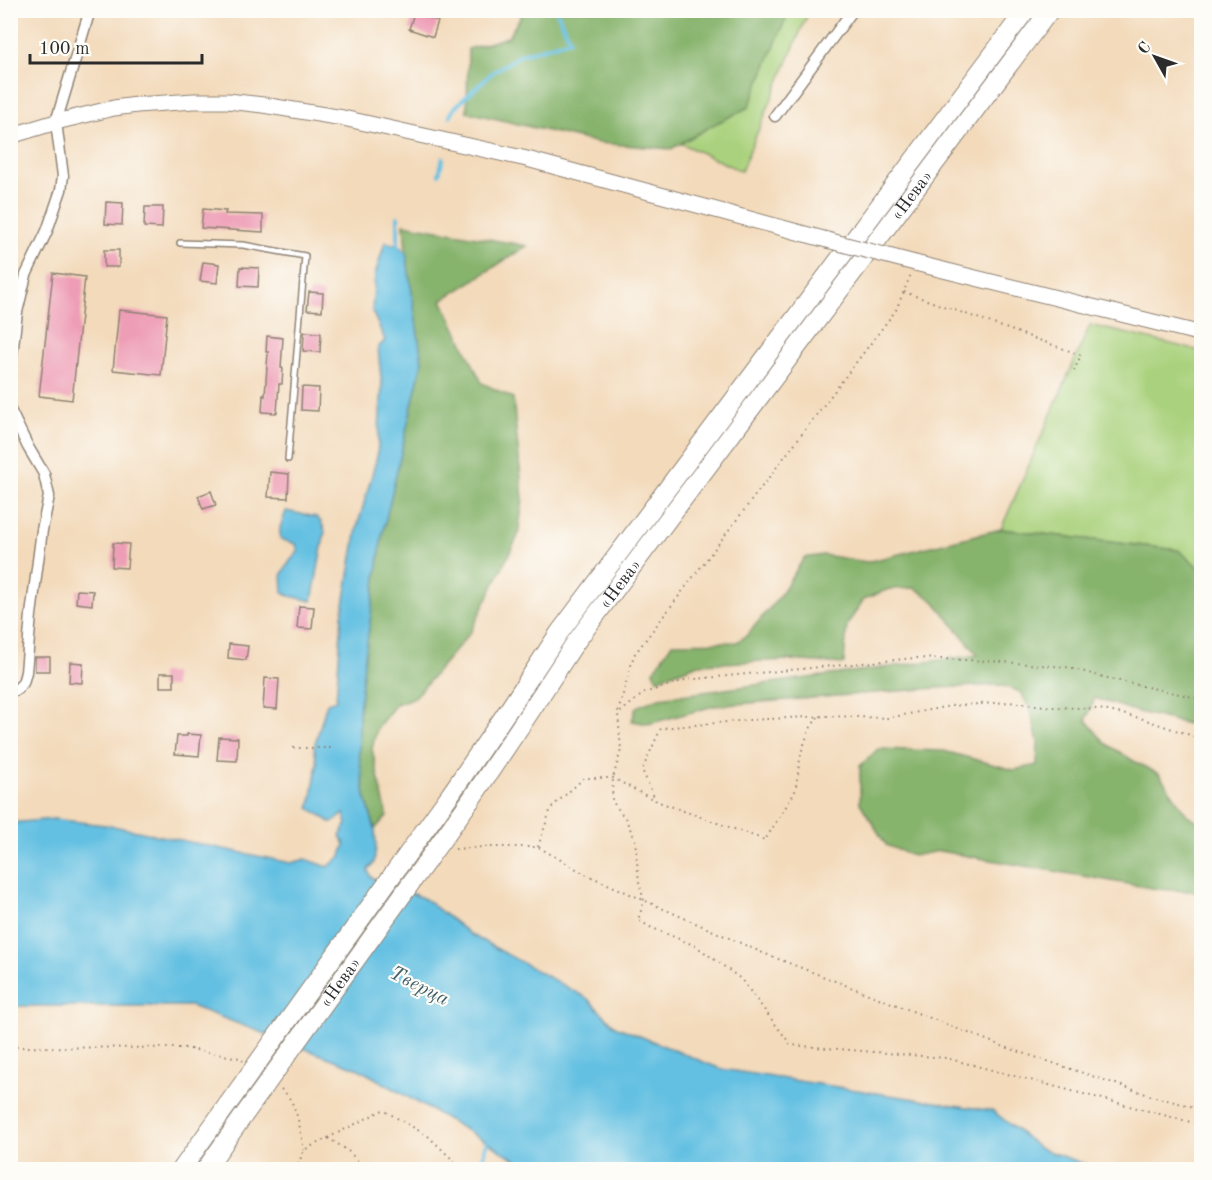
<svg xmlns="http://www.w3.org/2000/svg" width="1212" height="1180" font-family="'Old Standard TT',serif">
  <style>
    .green { fill: #aad27e; stroke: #6a7e54; stroke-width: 1.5 }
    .forest { fill: #87b46d; stroke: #59704c; stroke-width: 1.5 }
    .water { fill: #64c0e2; stroke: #487686; stroke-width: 1.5 }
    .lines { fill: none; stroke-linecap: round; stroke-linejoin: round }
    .stream { stroke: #64c0e2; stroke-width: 4 }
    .building { fill: #ee9db6 }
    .service-casing { stroke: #8f8273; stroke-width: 8 }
    .minor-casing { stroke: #8f8273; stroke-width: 13 }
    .secondary-casing { stroke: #8f8273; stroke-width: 17 }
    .motorway-casing { stroke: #8f8273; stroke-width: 20 }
    .path { stroke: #8f8273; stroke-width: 2; stroke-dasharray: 1.5 4.5; stroke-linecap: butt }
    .service { stroke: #fff; stroke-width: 5 }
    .minor { stroke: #fff; stroke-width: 10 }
    .secondary { stroke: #fff; stroke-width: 15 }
    .motorway { stroke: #fff; stroke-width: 18 }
    .secondary-bridge-casing { stroke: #8f8273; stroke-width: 17; stroke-linecap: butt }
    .motorway-bridge-casing { stroke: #8f8273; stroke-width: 20; stroke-linecap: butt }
    .secondary-bridge { stroke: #fff; stroke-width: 15 }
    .motorway-bridge { stroke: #fff; stroke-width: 18 }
    .labels { text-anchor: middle; stroke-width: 4.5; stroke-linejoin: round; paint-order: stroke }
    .street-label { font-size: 18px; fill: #2b2b2b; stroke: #fdfcf7 }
    .water-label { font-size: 20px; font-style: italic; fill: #3f5f6b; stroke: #fdfcf7 }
  </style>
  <rect width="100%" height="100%" fill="#fdfcf7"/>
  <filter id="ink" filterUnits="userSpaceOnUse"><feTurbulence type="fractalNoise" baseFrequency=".0167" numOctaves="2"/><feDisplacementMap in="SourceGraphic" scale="12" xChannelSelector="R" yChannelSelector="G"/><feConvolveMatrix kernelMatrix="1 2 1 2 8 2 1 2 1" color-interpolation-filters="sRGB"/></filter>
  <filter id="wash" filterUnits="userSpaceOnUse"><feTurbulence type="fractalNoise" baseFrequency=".008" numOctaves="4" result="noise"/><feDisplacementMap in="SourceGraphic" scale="24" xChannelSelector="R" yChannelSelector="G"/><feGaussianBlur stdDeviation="1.35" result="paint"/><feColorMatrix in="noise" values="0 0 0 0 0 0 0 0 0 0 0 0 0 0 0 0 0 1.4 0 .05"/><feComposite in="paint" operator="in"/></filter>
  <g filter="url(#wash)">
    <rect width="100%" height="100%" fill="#f3dabb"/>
    <g class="green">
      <polygon points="731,11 809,11 741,171 604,108"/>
      <polygon points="1090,325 1201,351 1201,569 1178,550 1001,529"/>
    </g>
    <g class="forest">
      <polygon points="524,11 524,10 789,11 749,107 713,125 671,149 599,143 467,112 468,49 508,37"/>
      <polygon points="404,224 527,246 442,300 482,383 513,398 523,499 518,536 470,633 415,697 396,704 377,728 372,749 387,816 375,829 365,796 359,755 359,711 364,663 382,536 422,362 406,252"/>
      <polygon points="1001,529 1178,550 1201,569 1201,727 1138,712 1095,698 1086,720 1105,743 1137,763 1159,774 1187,815 1201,823 1201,892 1157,889 939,851 913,856 886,845 860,803 860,766 878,749 944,751 1014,770 1037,765 1038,742 1031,712 1021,692 1000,685 936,688 714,706 648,724 632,721 636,707 659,698 978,655 934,601 915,588 889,589 864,599 847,625 844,664 788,660 699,664 657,679 653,672 672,643 737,642 747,635 779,597 804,558 823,555 867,562"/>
    </g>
    <g class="water">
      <polygon points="385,242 397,245 406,252 422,362 382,536 364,663 359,711 359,754 365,796 375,829 376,847 374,863 368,870 371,877 425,899 470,934 587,998 615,1026 721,1069 993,1111 1039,1148 1099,1169 531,1169 487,1142 359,1069 191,1006 11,1006 10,823 54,819 113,826 291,863 306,859 328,867 341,856 345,844 340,836 347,824 344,814 332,823 309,808 312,797 317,763 314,747 327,703 336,700 342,616 357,528 377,457 382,387 378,348 385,340 372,311 375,275"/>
      <polygon points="286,511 316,517 321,522 325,531 312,601 290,596 283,592 282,574 290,561 298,552 296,544 280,539 280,528"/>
    </g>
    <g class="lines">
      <g class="stream">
        <polyline points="450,116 454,108 493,72 520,55 570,40 556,10"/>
        <polyline points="439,174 443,158"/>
        <polyline points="398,217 398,249"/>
        <polyline points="477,1170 482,1161 487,1142"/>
      </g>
    </g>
    <g id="blocks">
      <g class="building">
        <polygon points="414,13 438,21 433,37 409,29"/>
        <polygon points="106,202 123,203 122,225 105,224"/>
        <polygon points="145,207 163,207 162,228 144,227"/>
        <polygon points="203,209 226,211 225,214 263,215 263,232 201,228"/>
        <rect x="104" y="250" width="15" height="17"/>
        <polygon points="203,262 219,264 217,283 200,281"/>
        <polygon points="240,267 259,268 258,287 239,286"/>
        <polygon points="53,273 85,277 72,400 39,396"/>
        <polygon points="309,292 323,293 322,311 307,310"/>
        <polygon points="119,310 167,315 161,375 113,370"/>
        <polygon points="304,332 321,333 320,352 303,351"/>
        <polygon points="267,336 283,338 281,368 283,368 282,384 279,384 277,413 262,412 263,395 265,396 268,352 266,352"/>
        <polygon points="302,387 319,388 318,411 301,410"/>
        <polygon points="270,472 289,474 288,498 268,497"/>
        <polygon points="211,491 216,505 203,509 198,496"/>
        <polygon points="113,543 129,544 127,568 112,567"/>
        <polygon points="77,590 93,591 92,605 76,603"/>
        <polygon points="299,606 314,607 312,629 297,628"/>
        <polygon points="229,644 248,646 246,660 228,658"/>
        <rect x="35" y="657" width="15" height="14"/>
        <polygon points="70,662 83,663 82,683 69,682"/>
        <rect x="160" y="673" width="14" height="14"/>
        <polygon points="265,678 279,679 277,709 263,708"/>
        <polygon points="187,734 201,735 199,756 175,754 177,736 187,736"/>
        <polygon points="219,737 238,738 237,761 217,760"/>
      </g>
    </g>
  </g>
  <g filter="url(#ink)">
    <use href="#blocks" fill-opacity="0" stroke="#8f8273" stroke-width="1.5"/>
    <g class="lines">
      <defs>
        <polyline id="service" points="180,243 243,245 305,256 288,459"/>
        <g id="minor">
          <polyline points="775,116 853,10"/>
          <polyline points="10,372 17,312 26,275 47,231 61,190 63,176 56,122 90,10"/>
          <polyline points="10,410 28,447 44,474 49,496 42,530 31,615 26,672 23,683 16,690 10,691"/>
        </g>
        <g id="secondary">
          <polyline points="10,136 56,122 114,108 137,105 194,101 228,101 263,105 343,118 527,159 827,240"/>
          <polyline points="915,263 1202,334"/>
        </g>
        <g id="motorway">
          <polyline points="452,792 511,706 559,633 1026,10"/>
          <path id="s1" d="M470 801 528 715 575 643 1050 10"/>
          <polyline points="181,1170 228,1104"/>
          <polyline points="205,1170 244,1115"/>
        </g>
      </defs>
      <use href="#service" class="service-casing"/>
      <use href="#minor" class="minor-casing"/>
      <use href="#secondary" class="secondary-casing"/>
      <use href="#motorway" class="motorway-casing"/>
      <g class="path">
        <polyline points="904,292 1081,355 1073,373"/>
        <polyline points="1202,699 1115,680 1066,667 991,661 915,658 685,680 644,693 618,714 621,750 613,778 612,801 625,818 635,839 639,882 644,901 638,920 650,927 696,946 741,979 791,1045 946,1058 1202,1125"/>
        <polyline points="618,712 634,655 896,310 911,274"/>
        <polyline points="818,717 809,730 801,753 795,792 765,840 656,801 642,770 661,728 749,720 827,716 888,718 950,706 1009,702 1054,707 1099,709 1140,718 1202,739"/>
        <polyline points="293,748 335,748"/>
        <polyline points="538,847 551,808 584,778 613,778 654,800"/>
        <polyline points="455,849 484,847 538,847 585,874 763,953 1002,1046 1155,1097 1202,1109"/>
        <polyline points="10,1047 184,1048 240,1058 243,1061"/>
        <path d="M281 1089C298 1102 300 1131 304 1150"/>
        <polyline points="328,1138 347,1150 367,1170"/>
        <polyline points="296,1170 304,1150 383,1110 428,1136 457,1164 459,1170"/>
      </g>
      <use href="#service" class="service"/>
      <use href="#minor" class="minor"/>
      <use href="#secondary" class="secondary"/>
      <use href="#motorway" class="motorway"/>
      <defs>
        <polyline id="secondary-bridge" points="827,240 915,263"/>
        <g id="motorway-bridge">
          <polyline points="228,1104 452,792"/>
          <path id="s2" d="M244 1115 470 801"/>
        </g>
      </defs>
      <use href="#secondary-bridge" class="secondary-bridge-casing"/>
      <use href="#motorway-bridge" class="motorway-bridge-casing"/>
      <use href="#secondary-bridge" class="secondary-bridge"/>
      <use href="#motorway-bridge" class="motorway-bridge"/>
    </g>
  </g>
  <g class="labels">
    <g class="street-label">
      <text dy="6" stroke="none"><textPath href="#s1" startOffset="750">«Нева»</textPath></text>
      <text dy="6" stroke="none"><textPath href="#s1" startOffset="264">«Нева»</textPath></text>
      <text dy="6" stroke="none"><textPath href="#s2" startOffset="164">«Нева»</textPath></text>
    </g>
    <g class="water-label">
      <text transform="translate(420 985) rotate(27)" y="7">Тверца</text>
    </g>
  </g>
  <rect width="1212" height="1180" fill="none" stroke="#fdfcf7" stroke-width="36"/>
  <g transform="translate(1155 57) rotate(310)" stroke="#fdfcf7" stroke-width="4.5" paint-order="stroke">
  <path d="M0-4.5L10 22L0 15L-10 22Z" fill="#2b2b2b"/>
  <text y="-9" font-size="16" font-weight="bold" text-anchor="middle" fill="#2b2b2b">С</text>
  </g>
  <path d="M30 54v9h172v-9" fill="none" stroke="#2b2b2b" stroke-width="3"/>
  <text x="39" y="54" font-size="18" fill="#2b2b2b" stroke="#fdfcf7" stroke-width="4.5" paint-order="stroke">100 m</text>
</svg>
